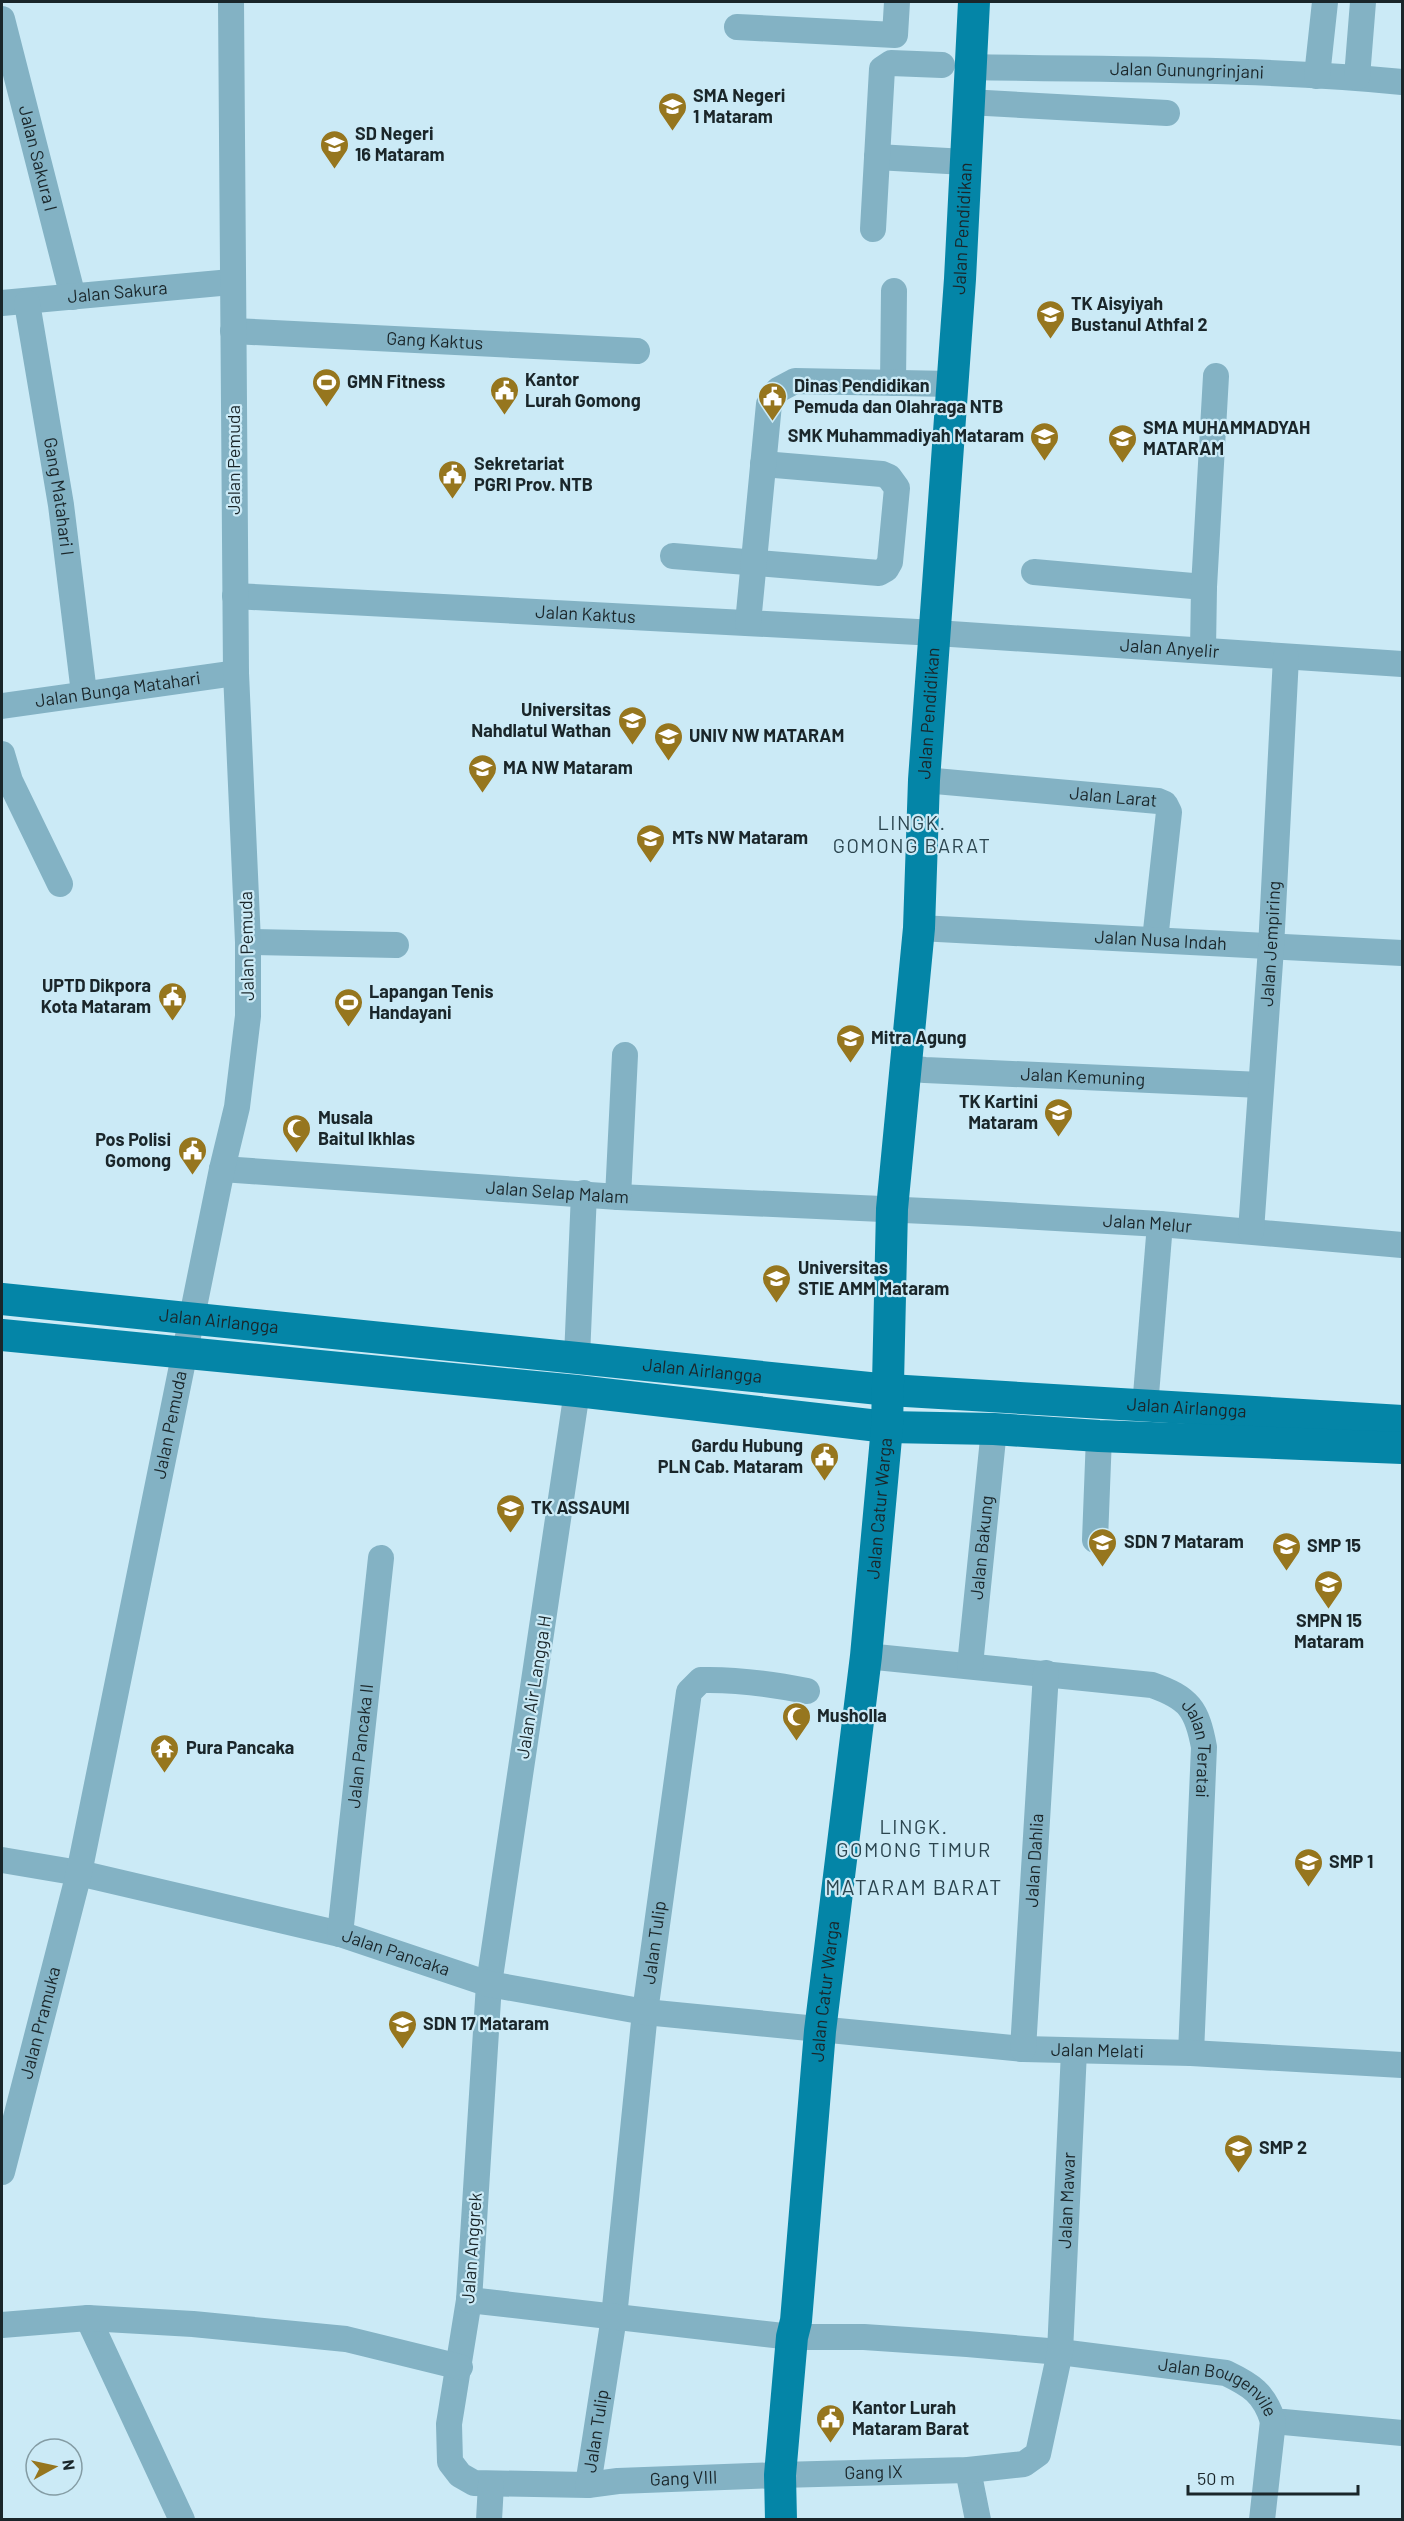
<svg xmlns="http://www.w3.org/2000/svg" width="1404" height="2521" font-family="Barlow,sans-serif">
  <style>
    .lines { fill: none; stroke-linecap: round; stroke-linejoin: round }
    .minor { stroke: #83b2c4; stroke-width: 26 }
    .major { stroke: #0485a7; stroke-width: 32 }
    .labels { text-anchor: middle; stroke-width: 4.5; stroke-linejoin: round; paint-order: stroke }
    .street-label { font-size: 18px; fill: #1a262a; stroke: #cbeaf6 }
    .poi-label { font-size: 18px; font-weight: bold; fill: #1a262a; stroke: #cbeaf6; text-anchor: start }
    .neighbourhood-label { font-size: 20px; letter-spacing: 1.5px; fill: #2b454f; stroke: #cbeaf6 }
    .quarter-label { font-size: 21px; letter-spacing: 1.5px; fill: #2b454f; stroke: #cbeaf6 }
  </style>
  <rect width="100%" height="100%" fill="#cbeaf6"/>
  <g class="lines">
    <g class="minor">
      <path id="s1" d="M2 19 73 297"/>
      <polyline points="737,27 895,35 897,2"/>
      <path id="s2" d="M971 67C1115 70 1260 68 1402 82"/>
      <polyline points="1317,76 1325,2"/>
      <polyline points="1357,77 1363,2"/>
      <polyline points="968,102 1167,113"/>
      <polyline points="877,157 965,162"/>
      <polyline points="873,229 882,69 891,63 942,65"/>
      <path id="s3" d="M2 303 231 282"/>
      <path id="s4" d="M27 303 61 505 84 693"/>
      <path id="s5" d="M233 331 637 351"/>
      <polyline points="893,383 894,291"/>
      <polyline points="673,556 879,573 886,569 890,562 897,488 889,477 882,474 763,464"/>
      <polyline points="1034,572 1204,587"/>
      <path id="s6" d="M235 596 936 633 1402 664"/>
      <polyline points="748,623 769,404 778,390 795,381 952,384"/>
      <polyline points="1203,649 1204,587 1216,376"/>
      <path id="s7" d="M2 706 236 673"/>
      <polyline points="2,754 10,781 60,884"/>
      <path id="s8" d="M924 780 1158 801 1165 804 1169 812 1155 940"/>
      <path id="s9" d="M919 928 1402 953"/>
      <polyline points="248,942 396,945"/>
      <path id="s10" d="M906 1068 925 1070 1261 1085"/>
      <path id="s11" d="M222 1169 618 1197 969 1213 1160 1224 1402 1245"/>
      <polyline points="618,1197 625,1055"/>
      <path id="s12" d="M1251 1231 1271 948 1286 657"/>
      <polyline points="577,1357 584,1193"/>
      <path id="s13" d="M577 1391 489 1984 469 2300 449 2424 450 2462 460 2475 474 2483 588 2485 614 2317 645 2012 689 1692 701 1680C737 1679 772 1684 807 1691"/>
      <polyline points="1145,1407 1160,1224"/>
      <polyline points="1095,1540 1099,1436"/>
      <path id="s14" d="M866 1656 1152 1685C1189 1698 1197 1709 1204 1747L1191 2053"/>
      <path id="s15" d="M970 1665 994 1429"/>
      <path id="s16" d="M2 1860 79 1873 340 1934 489 1984 645 2012 1023 2049 1191 2053 1402 2065"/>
      <path id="s17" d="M340 1934 381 1558"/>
      <path id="s18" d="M1023 2049 1046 1673"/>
      <path id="s19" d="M2 2172 79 1873 222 1169 237 1107 248 1016V942L236 673 231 2"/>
      <path id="s20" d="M469 2300 792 2337H864L967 2344 1060 2352 1226 2373C1251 2385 1264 2393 1273 2421L1402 2433"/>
      <polyline points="88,2318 182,2520"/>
      <polyline points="2,2325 88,2318 193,2324 346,2339 460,2367"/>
      <polyline points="968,2470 978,2520"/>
      <path id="s21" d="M588 2485 618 2481 780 2475 968 2470 1024 2464 1038 2454 1060 2352 1074 2051"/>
      <polyline points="489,2520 491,2484"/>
      <polyline points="1262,2520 1273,2421"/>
    </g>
    <g class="major">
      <path id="s22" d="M2 1299 889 1390 1402 1421"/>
      <polyline points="2,1335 577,1391 887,1427 994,1429 1099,1436 1402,1448"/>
      <path id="s23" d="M781 2520 780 2475 792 2337 796 2321 820 2031 866 1656 887 1427 892 1209 919 928 924 780 960 279 974 2"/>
    </g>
  </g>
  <defs>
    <symbol id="school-pin" viewBox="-11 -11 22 30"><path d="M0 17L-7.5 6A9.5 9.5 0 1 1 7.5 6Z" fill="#96761e" stroke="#cbeaf6"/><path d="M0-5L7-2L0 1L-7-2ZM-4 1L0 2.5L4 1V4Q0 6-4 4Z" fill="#fff"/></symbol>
    <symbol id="stadium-pin" viewBox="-11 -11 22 30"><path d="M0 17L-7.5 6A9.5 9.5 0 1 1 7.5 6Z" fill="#96761e" stroke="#cbeaf6"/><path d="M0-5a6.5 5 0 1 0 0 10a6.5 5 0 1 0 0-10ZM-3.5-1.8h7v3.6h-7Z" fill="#fff"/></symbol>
    <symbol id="civic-pin" viewBox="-11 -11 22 30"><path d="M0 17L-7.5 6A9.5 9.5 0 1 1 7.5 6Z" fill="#96761e" stroke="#cbeaf6"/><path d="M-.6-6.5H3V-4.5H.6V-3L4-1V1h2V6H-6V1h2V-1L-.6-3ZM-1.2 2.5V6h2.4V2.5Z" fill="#fff"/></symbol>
    <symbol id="university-pin" viewBox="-11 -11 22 30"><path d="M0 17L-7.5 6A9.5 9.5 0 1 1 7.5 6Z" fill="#96761e" stroke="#cbeaf6"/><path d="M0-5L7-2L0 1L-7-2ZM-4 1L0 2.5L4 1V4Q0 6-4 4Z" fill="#fff"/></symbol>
    <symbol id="mosque-pin" viewBox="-11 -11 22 30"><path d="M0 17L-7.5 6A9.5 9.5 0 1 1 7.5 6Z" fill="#96761e" stroke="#cbeaf6"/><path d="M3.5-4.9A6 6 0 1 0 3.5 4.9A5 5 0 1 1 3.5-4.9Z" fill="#fff"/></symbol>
    <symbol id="temple-pin" viewBox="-11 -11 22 30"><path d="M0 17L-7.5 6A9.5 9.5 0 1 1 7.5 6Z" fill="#96761e" stroke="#cbeaf6"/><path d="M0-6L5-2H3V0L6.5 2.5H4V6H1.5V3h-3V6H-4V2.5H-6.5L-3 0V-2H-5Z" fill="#fff"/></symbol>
  </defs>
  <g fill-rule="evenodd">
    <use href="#school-pin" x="656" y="90" width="33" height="45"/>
    <use href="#school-pin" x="318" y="128" width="33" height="45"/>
    <use href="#school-pin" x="1034" y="298" width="33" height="45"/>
    <use href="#stadium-pin" x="310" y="366" width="33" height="45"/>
    <use href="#civic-pin" x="488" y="374" width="33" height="45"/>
    <use href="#civic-pin" x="756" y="380" width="33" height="45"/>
    <use href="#school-pin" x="1028" y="420" width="33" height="45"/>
    <use href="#school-pin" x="1106" y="422" width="33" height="45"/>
    <use href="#civic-pin" x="436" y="458" width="33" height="45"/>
    <use href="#university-pin" x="616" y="704" width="33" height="45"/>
    <use href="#university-pin" x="652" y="720" width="33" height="45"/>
    <use href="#school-pin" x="466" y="752" width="33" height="45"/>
    <use href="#school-pin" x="634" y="822" width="33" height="45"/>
    <use href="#civic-pin" x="156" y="980" width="33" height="45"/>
    <use href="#stadium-pin" x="332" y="986" width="33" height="45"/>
    <use href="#school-pin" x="834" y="1022" width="33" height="45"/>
    <use href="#school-pin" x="1042" y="1096" width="33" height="45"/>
    <use href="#mosque-pin" x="280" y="1112" width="33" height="45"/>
    <use href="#civic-pin" x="176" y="1134" width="33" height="45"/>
    <use href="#university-pin" x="760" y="1262" width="33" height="45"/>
    <use href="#civic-pin" x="808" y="1440" width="33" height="45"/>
    <use href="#school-pin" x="494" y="1492" width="33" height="45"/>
    <use href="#school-pin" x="1086" y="1526" width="33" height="45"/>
    <use href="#school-pin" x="1270" y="1530" width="33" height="45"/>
    <use href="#school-pin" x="1312" y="1568" width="33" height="45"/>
    <use href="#mosque-pin" x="780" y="1700" width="33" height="45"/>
    <use href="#temple-pin" x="148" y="1732" width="33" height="45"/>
    <use href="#school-pin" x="1292" y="1846" width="33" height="45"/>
    <use href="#school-pin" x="386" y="2008" width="33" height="45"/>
    <use href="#school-pin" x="1222" y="2132" width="33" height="45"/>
    <use href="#civic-pin" x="814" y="2402" width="33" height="45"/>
  </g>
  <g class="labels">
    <g class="street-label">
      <text dy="6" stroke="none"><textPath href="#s2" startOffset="216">Jalan Gunungrinjani</textPath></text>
      <text dy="6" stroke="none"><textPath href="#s1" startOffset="144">Jalan Sakura I</textPath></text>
      <text dy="6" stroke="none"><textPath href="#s23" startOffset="2300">Jalan Pendidikan</textPath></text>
      <text dy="6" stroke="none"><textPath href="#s3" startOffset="116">Jalan Sakura</textPath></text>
      <text dy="6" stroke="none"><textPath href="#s5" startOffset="202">Gang Kaktus</textPath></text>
      <text transform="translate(234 460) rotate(-90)" y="6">Jalan Pemuda</text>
      <text dy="6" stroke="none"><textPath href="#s4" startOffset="196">Gang Matahari I</textPath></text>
      <text dy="6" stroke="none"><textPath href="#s6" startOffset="351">Jalan Kaktus</textPath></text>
      <text dy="6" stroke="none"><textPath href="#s6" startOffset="936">Jalan Anyelir</textPath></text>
      <text dy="6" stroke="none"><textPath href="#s7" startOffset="117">Jalan Bunga Matahari</textPath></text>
      <text dy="6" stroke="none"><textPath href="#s23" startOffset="1814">Jalan Pendidikan</textPath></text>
      <text dy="6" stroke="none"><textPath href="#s8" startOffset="190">Jalan Larat</textPath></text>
      <text dy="6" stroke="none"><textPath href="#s9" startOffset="242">Jalan Nusa Indah</textPath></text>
      <text dy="6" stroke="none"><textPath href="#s12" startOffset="288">Jalan Jempiring</textPath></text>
      <text transform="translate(247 946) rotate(-91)" y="6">Jalan Pemuda</text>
      <text dy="6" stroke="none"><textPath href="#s10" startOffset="177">Jalan Kemuning</textPath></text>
      <text dy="6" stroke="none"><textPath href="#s11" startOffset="336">Jalan Selap Malam</textPath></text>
      <text dy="6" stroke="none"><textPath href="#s11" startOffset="927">Jalan Melur</textPath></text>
      <text dy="6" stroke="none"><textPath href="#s22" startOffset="218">Jalan Airlangga</textPath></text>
      <text dy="6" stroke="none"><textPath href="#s22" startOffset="704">Jalan Airlangga</textPath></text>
      <text dy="6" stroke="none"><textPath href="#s22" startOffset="1190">Jalan Airlangga</textPath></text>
      <text dy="6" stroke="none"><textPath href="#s19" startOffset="766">Jalan Pemuda</textPath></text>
      <text dy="6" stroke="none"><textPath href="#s23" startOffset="1017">Jalan Catur Warga</textPath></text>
      <text dy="6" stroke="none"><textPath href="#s15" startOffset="118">Jalan Bakung</textPath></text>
      <text transform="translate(534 1687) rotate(-81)" y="6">Jalan Air Langga H</text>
      <text dy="6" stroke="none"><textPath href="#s17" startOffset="189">Jalan Pancaka II</textPath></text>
      <text dy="6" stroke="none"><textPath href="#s14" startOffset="375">Jalan Teratai</textPath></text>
      <text dy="6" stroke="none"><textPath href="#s18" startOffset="189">Jalan Dahlia</textPath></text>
      <text dy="6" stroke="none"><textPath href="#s13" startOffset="1773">Jalan Tulip</textPath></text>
      <text dy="6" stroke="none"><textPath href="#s16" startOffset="405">Jalan Pancaka</textPath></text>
      <text dy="6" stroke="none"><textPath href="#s23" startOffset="531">Jalan Catur Warga</textPath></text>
      <text dy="6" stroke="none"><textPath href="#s19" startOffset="154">Jalan Pramuka</textPath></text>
      <text dy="6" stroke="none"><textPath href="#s16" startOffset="1116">Jalan Melati</textPath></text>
      <text dy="6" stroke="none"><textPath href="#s21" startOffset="710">Jalan Mawar</textPath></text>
      <text transform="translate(472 2248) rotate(-86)" y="6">Jalan Anggrek</text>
      <text dy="6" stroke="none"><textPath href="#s20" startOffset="759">Jalan Bougenvile</textPath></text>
      <text dy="6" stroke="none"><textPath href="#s13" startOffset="1281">Jalan Tulip</textPath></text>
      <text dy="6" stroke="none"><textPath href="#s21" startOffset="286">Gang IX</textPath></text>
      <text dy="6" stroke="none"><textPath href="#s21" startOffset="96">Gang VIII</textPath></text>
    </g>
    <g class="poi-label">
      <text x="693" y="102">SMA Negeri<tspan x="693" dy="21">1 Mataram</tspan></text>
      <text x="355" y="140">SD Negeri<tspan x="355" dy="21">16 Mataram</tspan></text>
      <text x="1071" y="310">TK Aisyiyah<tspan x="1071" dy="21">Bustanul Athfal 2</tspan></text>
      <text x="525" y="386">Kantor<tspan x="525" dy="21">Lurah Gomong</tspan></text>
      <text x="347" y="388">GMN Fitness</text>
      <text x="794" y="392">Dinas Pendidikan<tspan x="794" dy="21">Pemuda dan Olahraga NTB</tspan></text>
      <text x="1143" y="434">SMA MUHAMMADYAH<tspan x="1143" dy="21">MATARAM</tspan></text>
      <text x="1024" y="442" text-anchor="end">SMK Muhammadiyah Mataram</text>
      <text x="474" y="470">Sekretariat<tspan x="474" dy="21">PGRI Prov. NTB</tspan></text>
      <text x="611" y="716" text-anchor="end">Universitas<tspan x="611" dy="21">Nahdlatul Wathan</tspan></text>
      <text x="689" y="742">UNIV NW MATARAM</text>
      <text x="503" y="774">MA NW Mataram</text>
      <text x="672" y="844">MTs NW Mataram</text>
      <text x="151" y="992" text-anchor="end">UPTD Dikpora<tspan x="151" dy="21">Kota Mataram</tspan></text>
      <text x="369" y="998">Lapangan Tenis<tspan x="369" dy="21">Handayani</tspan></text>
      <text x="871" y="1044">Mitra Agung</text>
      <text x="1038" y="1108" text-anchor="end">TK Kartini<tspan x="1038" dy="21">Mataram</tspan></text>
      <text x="318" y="1124">Musala<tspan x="318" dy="21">Baitul Ikhlas</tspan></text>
      <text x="171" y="1146" text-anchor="end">Pos Polisi<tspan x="171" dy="21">Gomong</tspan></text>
      <text x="798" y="1274">Universitas<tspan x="798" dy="21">STIE AMM Mataram</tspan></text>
      <text x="803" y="1452" text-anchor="end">Gardu Hubung<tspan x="803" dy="21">PLN Cab. Mataram</tspan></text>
      <text x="531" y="1514">TK ASSAUMI</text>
      <text x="1124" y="1548">SDN 7 Mataram</text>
      <text x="1307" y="1552">SMP 15</text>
      <text x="1329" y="1627" text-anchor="middle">SMPN 15<tspan x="1329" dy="21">Mataram</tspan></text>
      <text x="817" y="1722">Musholla</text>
      <text x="186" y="1754">Pura Pancaka</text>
      <text x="1329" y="1868">SMP 1</text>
      <text x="423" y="2030">SDN 17 Mataram</text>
      <text x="1259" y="2154">SMP 2</text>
      <text x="852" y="2414">Kantor Lurah<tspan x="852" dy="21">Mataram Barat</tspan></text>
    </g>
    <g class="neighbourhood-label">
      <text x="912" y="830">LINGK.<tspan x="912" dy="23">GOMONG BARAT</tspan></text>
      <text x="914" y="1834">LINGK.<tspan x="914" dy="23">GOMONG TIMUR</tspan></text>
    </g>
    <g class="quarter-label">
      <text x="914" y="1895">MATARAM BARAT</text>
    </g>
  </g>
  <rect width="1404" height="2521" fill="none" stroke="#1a262a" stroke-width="6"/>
  <g transform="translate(54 2467) rotate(82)"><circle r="28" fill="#cbeaf6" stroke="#849ca4" stroke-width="1.5"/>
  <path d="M0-4.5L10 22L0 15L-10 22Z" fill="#96761e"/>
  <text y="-9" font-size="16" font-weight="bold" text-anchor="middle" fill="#1a262a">N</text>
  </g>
  <path d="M1188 2485v9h170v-9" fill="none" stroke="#1a262a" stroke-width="3"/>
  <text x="1197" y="2485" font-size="18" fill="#1a262a" stroke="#cbeaf6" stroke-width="4.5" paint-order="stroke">50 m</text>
</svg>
